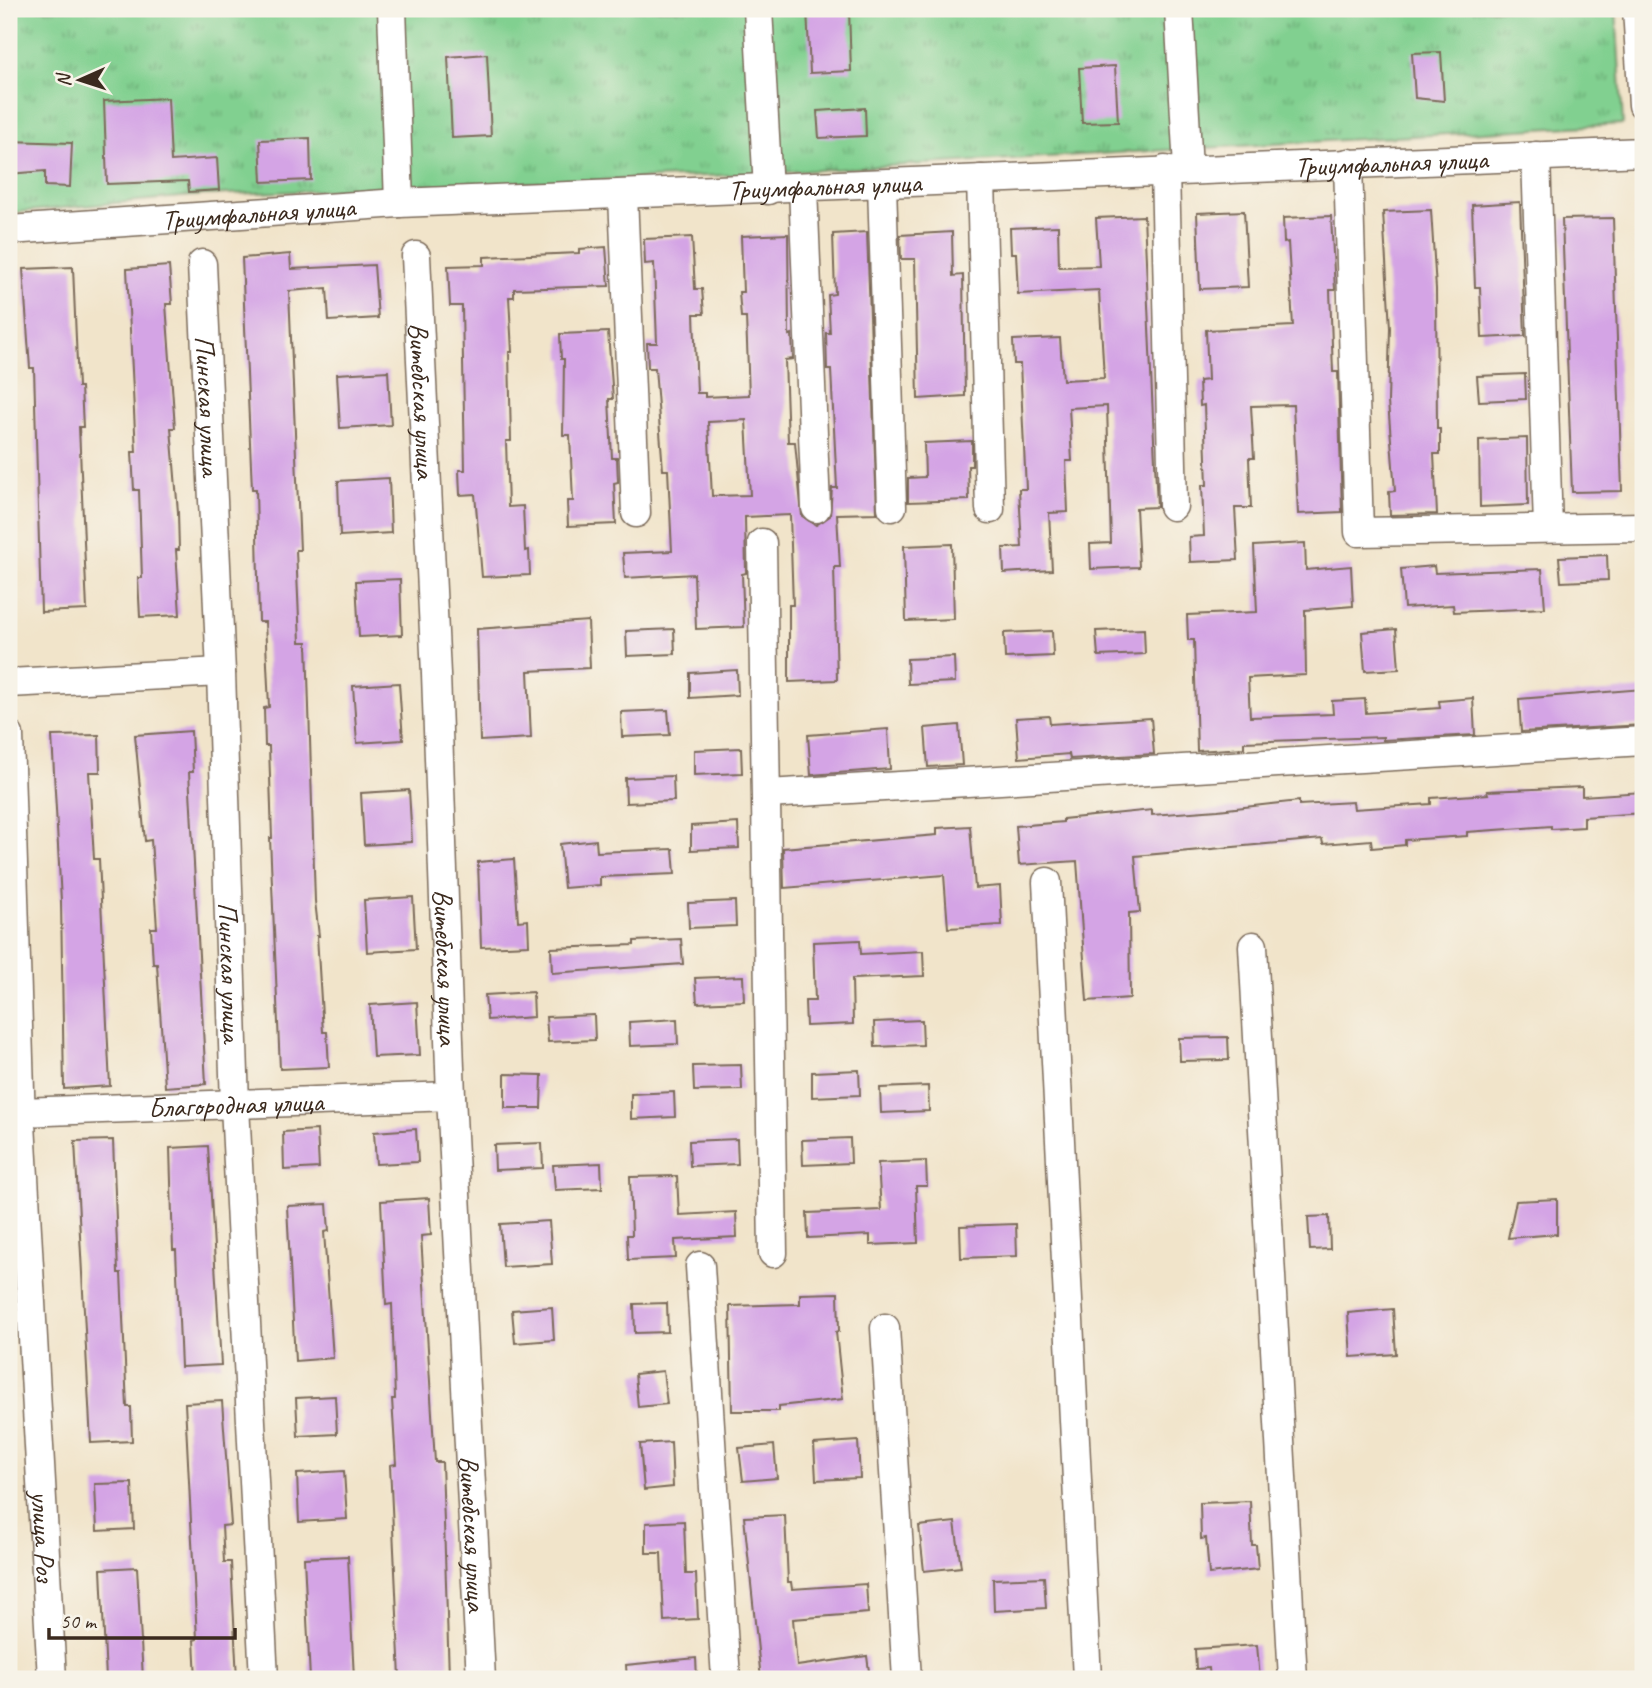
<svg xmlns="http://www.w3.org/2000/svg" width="1652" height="1688" font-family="Caveat,sans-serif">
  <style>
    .grass { fill: url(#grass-tufts); stroke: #5e7d57; stroke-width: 2 }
    .building { fill: #d4a4e5; fill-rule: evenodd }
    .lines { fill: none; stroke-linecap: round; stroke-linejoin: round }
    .minor-casing { stroke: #7b6b5a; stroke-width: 31 }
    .minor { stroke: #fff; stroke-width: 28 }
    .labels { text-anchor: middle; stroke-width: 6; stroke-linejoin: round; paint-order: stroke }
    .street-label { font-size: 28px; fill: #3b2a1e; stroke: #f7f3e8 }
  </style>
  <defs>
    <pattern id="grass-tufts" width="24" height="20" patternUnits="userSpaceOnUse" patternTransform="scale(1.75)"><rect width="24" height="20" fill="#81d090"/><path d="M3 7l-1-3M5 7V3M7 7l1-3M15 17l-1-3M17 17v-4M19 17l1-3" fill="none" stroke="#6ba975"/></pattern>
  </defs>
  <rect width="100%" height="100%" fill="#f7f3e8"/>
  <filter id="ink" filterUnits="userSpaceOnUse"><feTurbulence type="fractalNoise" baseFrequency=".0143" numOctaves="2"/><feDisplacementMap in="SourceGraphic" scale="14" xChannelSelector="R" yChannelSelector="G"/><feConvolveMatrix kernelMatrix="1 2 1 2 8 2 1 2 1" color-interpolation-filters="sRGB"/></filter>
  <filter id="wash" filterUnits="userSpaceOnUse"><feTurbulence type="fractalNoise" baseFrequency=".00686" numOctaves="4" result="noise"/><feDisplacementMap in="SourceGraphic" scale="28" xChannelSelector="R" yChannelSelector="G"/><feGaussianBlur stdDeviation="1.57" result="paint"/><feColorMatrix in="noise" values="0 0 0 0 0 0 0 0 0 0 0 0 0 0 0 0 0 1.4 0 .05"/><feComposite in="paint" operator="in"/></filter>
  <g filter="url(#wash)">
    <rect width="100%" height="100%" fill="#f1e4ca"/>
    <polygon class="grass" points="9,9 1616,9 1623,124 733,175 202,195 9,213"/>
    <g id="blocks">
      <g class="building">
        <polygon points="807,9 849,9 851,71 810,73"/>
        <polygon points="1441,52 1444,101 1415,98 1412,53"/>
        <polygon points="487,54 491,136 452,138 448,57"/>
        <polygon points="1115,66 1118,122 1082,123 1079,68"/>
        <polygon points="168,98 171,161 217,158 219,190 189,192 188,181 107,184 104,101"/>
        <polygon points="865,108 866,136 819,138 817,111"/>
        <polygon points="310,138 311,180 262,182 260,140"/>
        <polygon points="9,141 72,143 70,187 45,186 45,171 9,174"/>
        <polygon points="1520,202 1525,336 1482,338 1480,287 1475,287 1472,205"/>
        <polygon points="1431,210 1436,289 1437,429 1440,429 1440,454 1434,454 1437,514 1390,515 1389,492 1395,491 1388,402 1390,328 1383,212"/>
        <polygon points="1244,211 1248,287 1200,289 1197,213"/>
        <polygon points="1144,216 1157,507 1136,508 1139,567 1091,569 1090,544 1111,543 1107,406 1069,408 1072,461 1066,461 1068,512 1049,513 1052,570 1004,573 1003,548 1022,547 1019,489 1026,489 1020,364 1014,364 1013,340 1060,338 1063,380 1104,378 1099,290 1018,294 1016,253 1011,253 1010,228 1058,226 1059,267 1099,266 1096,218"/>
        <polygon points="1331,216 1335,290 1330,290 1333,372 1338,372 1342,512 1298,514 1293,405 1251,406 1254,458 1249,458 1251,508 1235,508 1238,560 1190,562 1189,537 1204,536 1202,485 1207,485 1204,405 1200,406 1199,381 1208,380 1206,330 1293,326 1288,242 1284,243 1283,218"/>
        <polygon points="1613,218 1622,491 1572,492 1562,219"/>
        <path d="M867 232 877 513 837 514 840 567H834L837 680 789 682V605H793L790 515 745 517 746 573 742 574 744 627 696 629 694 574 625 578 623 553 672 551 668 470H663L655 368H648L647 343H657L654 263 645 264 644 239 692 237 695 289H702L704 314H694L697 393H705V397L749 395 746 317H741L739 292H743L741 236 788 234 789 335 792 334 793 359 785 360 788 442H795L802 516 816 525 830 516 832 488H837L831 370H827L826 333H830L828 295 835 294 833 234ZM746 420 750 495 712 496 708 422Z"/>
        <polygon points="952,232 953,276 963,275 965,396 918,399 915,259 901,259 900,235"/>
        <polygon points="606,247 609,286 514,289 514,297 509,297 512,352 509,352 511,441 506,441 508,507 523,506 525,551 529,550 530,575 482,577 475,494 460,495 459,470 465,470 462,306 450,306 448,266 484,265 484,257 579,253 579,249"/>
        <polygon points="290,254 291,269 374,265 378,318 329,321 327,288 289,291 300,550 296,550 300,642 307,642 315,901 319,936 317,936 323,1032 327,1032 329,1067 280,1069 270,838 272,838 269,746 265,746 264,708 269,707 265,622 259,622 256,489 252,489 242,258"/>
        <polygon points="169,266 172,304 166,304 175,428 171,428 178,512 179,550 176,550 180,615 140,617 138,578 142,578 139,490 134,490 132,452 136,452 127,269"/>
        <polygon points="73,267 78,387 81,387 83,427 79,427 87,610 41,612 34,368 30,368 23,269"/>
        <polygon points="608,332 613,399 609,399 612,458 617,458 618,482 614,483 616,524 568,526 567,501 573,501 570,435 563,435 564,359 561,359 560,334"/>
        <polygon points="388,371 391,425 340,428 337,374"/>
        <polygon points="1525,374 1526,399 1479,401 1477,376"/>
        <polygon points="1527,438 1528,505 1480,507 1479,440"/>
        <polygon points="972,441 972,466 968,466 969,500 908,502 908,478 925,477 924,443"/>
        <polygon points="389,478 391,533 340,536 338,481"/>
        <polygon points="1305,543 1306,570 1351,566 1353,606 1305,610 1306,675 1248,678 1250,717 1333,714 1332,701 1365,699 1366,713 1440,708 1439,701 1473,698 1475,735 1383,740 1383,737 1244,742 1244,748 1197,751 1194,640 1188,640 1187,615 1257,612 1254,546"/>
        <polygon points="952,544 954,619 906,621 904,546"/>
        <polygon points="1607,555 1608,580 1561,582 1559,557"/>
        <polygon points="1434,566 1435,573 1542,569 1545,608 1454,612 1453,605 1404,608 1401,569"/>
        <polygon points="400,579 402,635 359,637 356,581"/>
        <polygon points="588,621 590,668 528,671 531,738 480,741 477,629"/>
        <polygon points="674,629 675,654 627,656 626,631"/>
        <polygon points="1144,629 1145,654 1098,656 1096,631"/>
        <polygon points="1396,629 1399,669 1365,671 1362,632"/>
        <polygon points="1052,631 1053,656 1005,658 1004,633"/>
        <polygon points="954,657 955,682 908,684 907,659"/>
        <polygon points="737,670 738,695 690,698 690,673"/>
        <polygon points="399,683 403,740 357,743 353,686"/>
        <polygon points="1643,689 1643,725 1521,732 1519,699"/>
        <polygon points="668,710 670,735 622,737 621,712"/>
        <polygon points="1049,716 1050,724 1151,718 1154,754 1070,759 1069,754 1019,758 1016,718"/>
        <polygon points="959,725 962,765 928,767 925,728"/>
        <polygon points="888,729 890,769 811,775 808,735"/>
        <polygon points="191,731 193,772 189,772 206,1084 165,1087 157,964 153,964 151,928 157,928 151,840 145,841 135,735"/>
        <polygon points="99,735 100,772 89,772 94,859 99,859 110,1086 64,1089 61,901 52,736"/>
        <polygon points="741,748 742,773 694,775 694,750"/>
        <polygon points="673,776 674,801 626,803 625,778"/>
        <polygon points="1582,787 1582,796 1643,792 1643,813 1584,817 1584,827 1551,829 1551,826 1467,832 1467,836 1405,840 1405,845 1372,848 1371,840 1323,844 1322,839 1135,856 1140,912 1129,913 1130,998 1087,1001 1077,861 1019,865 1016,826 1063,822 1063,819 1152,810 1152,815 1218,810 1299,801 1299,805 1353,802 1354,809 1431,804 1431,798 1488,794 1487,791"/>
        <polygon points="409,790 412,842 364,845 361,793"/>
        <polygon points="738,823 739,848 691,850 691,826"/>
        <polygon points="970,826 975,888 1000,886 1002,925 948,928 944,875 784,888 783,848 937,835 937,828"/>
        <polygon points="596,840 597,852 673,849 675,874 600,877 600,885 564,888 560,844"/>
        <polygon points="514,859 518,921 528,920 529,945 481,947 478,862"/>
        <polygon points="413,897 416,949 367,952 364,900"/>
        <polygon points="735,901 736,926 689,928 688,903"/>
        <polygon points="681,939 683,964 552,973 551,948 634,945 634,941"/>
        <polygon points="860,940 861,954 923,951 924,976 852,979 853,1024 806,1026 805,1001 815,1001 813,942"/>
        <polygon points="743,976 744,1001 697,1003 695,978"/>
        <polygon points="533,992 534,1017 487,1020 485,995"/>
        <polygon points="417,1002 420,1055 373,1057 370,1005"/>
        <polygon points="594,1015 595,1040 548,1042 546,1017"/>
        <polygon points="677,1019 678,1044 630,1046 629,1022"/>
        <polygon points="922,1020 923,1045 875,1047 874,1022"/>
        <polygon points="1228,1037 1229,1060 1180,1061 1179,1038"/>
        <polygon points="741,1065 742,1090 694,1091 693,1066"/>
        <polygon points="859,1070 860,1095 812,1097 812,1072"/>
        <polygon points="505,1074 542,1075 541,1108 505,1108"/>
        <polygon points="928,1086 929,1111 881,1113 880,1088"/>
        <polygon points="674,1092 675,1117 631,1119 631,1094"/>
        <polygon points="416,1129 418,1162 376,1164 374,1132"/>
        <polygon points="317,1130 319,1168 284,1170 283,1132"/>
        <polygon points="850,1138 851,1163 803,1165 802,1140"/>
        <polygon points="737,1139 738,1164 690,1166 689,1141"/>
        <polygon points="113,1140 118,1273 121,1273 127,1407 131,1407 132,1441 91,1443 75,1141"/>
        <polygon points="542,1143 543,1168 495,1170 494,1145"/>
        <polygon points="208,1146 221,1365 181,1367 176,1250 173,1250 170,1148"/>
        <polygon points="926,1161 927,1186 916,1186 918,1243 870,1245 870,1235 808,1238 807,1213 881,1210 878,1163"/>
        <polygon points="601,1163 602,1188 555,1190 553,1165"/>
        <polygon points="677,1176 679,1215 736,1212 737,1237 675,1240 676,1258 628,1260 627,1235 632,1235 630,1177"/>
        <polygon points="429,1198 431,1235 421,1236 435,1462 442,1462 449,1676 400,1678 390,1465 396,1464 392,1399 395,1399 392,1304 386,1305 381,1201"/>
        <polygon points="1557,1199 1557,1234 1508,1238 1516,1201"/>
        <polygon points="327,1204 329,1231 324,1232 333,1358 295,1361 287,1206"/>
        <polygon points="1329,1216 1330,1249 1310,1250 1308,1217"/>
        <polygon points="549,1221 552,1264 503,1267 500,1224"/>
        <polygon points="1016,1224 1017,1256 961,1258 960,1226"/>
        <polygon points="838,1293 839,1331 836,1332 843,1399 779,1406 779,1411 732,1411 730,1306 800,1304 800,1294"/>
        <polygon points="667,1303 668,1332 635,1333 634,1304"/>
        <polygon points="552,1307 554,1340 515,1343 512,1310"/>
        <polygon points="1393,1309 1396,1354 1351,1357 1348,1313"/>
        <polygon points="663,1371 667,1404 638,1407 635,1374"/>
        <polygon points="335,1396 337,1434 298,1436 296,1398"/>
        <polygon points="222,1401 231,1525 222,1526 224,1562 231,1562 237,1679 196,1679 194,1640 197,1639 185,1403"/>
        <polygon points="858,1441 860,1478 816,1480 814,1444"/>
        <polygon points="671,1442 673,1487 644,1490 640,1444"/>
        <polygon points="774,1445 777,1478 743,1481 739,1448"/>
        <polygon points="344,1471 347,1519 299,1522 297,1474"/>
        <polygon points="132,1483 134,1529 97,1531 95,1484"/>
        <polygon points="1250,1501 1252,1545 1256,1545 1258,1569 1209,1574 1206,1538 1201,1539 1200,1503"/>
        <polygon points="785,1515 788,1582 791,1582 792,1589 866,1584 868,1613 793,1619 797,1666 867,1656 870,1679 761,1679 744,1517"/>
        <polygon points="684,1521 686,1574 696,1574 698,1619 664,1621 661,1553 646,1553 646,1523"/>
        <polygon points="955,1522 961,1567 924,1571 919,1526"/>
        <polygon points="348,1556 354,1679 310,1679 304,1558"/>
        <polygon points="137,1567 143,1679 106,1679 101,1569"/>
        <polygon points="1044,1577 1046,1608 994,1611 993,1579"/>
        <polygon points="1257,1645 1260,1679 1210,1679 1209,1668 1196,1669 1195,1649"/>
        <polygon points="696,1658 697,1679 627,1679 626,1665"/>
      </g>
    </g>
  </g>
  <g filter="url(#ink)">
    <use href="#blocks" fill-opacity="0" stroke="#7b6b5a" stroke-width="2"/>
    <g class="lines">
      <defs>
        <g id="minor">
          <polyline points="392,9 399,203"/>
          <polyline points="758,9 768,190"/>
          <polyline points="1179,9 1188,169"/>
          <polyline points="1637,9 1643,105"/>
          <polyline points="1536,156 1548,528"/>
          <polyline points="1348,163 1359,532 1643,527"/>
          <polyline points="1165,170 1173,506"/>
          <polyline points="981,179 990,509"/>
          <polyline points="882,184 892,507"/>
          <polyline points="803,188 816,508"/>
          <polyline points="623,195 636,513"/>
          <path id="s1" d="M9 230 399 203 1643 152"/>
          <path id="s2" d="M416 256 436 674 451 1096 481 1679"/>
          <path id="s3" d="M202 264 221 672 235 1105 264 1679"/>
          <polyline points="762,543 773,1253"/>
          <polyline points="9,683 221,672"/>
          <path id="s4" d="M9 735 21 1123 52 1679"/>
          <polyline points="768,794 1643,741"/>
          <polyline points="1047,882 1087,1679"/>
          <polyline points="1253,946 1293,1679"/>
          <path id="s5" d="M21 1112 451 1096"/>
          <polyline points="700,1266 726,1679"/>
          <polyline points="885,1328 907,1679"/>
        </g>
      </defs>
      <use href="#minor" class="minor-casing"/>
      <use href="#minor" class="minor"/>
    </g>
  </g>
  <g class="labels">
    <g class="street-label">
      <text dy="10" stroke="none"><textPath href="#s1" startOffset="1384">Триумфальная улица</textPath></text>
      <text dy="10" stroke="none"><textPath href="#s1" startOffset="817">Триумфальная улица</textPath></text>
      <text dy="10" stroke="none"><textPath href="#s1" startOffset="250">Триумфальная улица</textPath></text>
      <text dy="10" stroke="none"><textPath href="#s2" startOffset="145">Витебская улица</textPath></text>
      <text dy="10" stroke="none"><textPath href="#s3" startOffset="142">Пинская улица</textPath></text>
      <text dy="10" stroke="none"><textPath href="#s2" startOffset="712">Витебская улица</textPath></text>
      <text dy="10" stroke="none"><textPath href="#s3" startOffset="709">Пинская улица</textPath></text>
      <text dy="10" stroke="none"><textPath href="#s5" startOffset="215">Благородная улица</textPath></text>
      <text dy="10" stroke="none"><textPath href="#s2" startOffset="1279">Витебская улица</textPath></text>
      <text dy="10" stroke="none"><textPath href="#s4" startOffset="802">улица Роз</textPath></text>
    </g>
  </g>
  <rect width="1652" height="1688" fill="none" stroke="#f7f3e8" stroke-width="35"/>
  <g transform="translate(80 80) rotate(267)" stroke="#f7f3e8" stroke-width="5" paint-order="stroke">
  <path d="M0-5L12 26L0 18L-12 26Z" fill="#3b2a1e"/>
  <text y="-10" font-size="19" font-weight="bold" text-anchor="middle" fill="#3b2a1e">N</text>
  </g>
  <path d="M49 1628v10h186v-10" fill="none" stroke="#3b2a1e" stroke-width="3.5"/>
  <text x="60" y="1628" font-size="21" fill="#3b2a1e" stroke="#f7f3e8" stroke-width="5" paint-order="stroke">50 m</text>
</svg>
